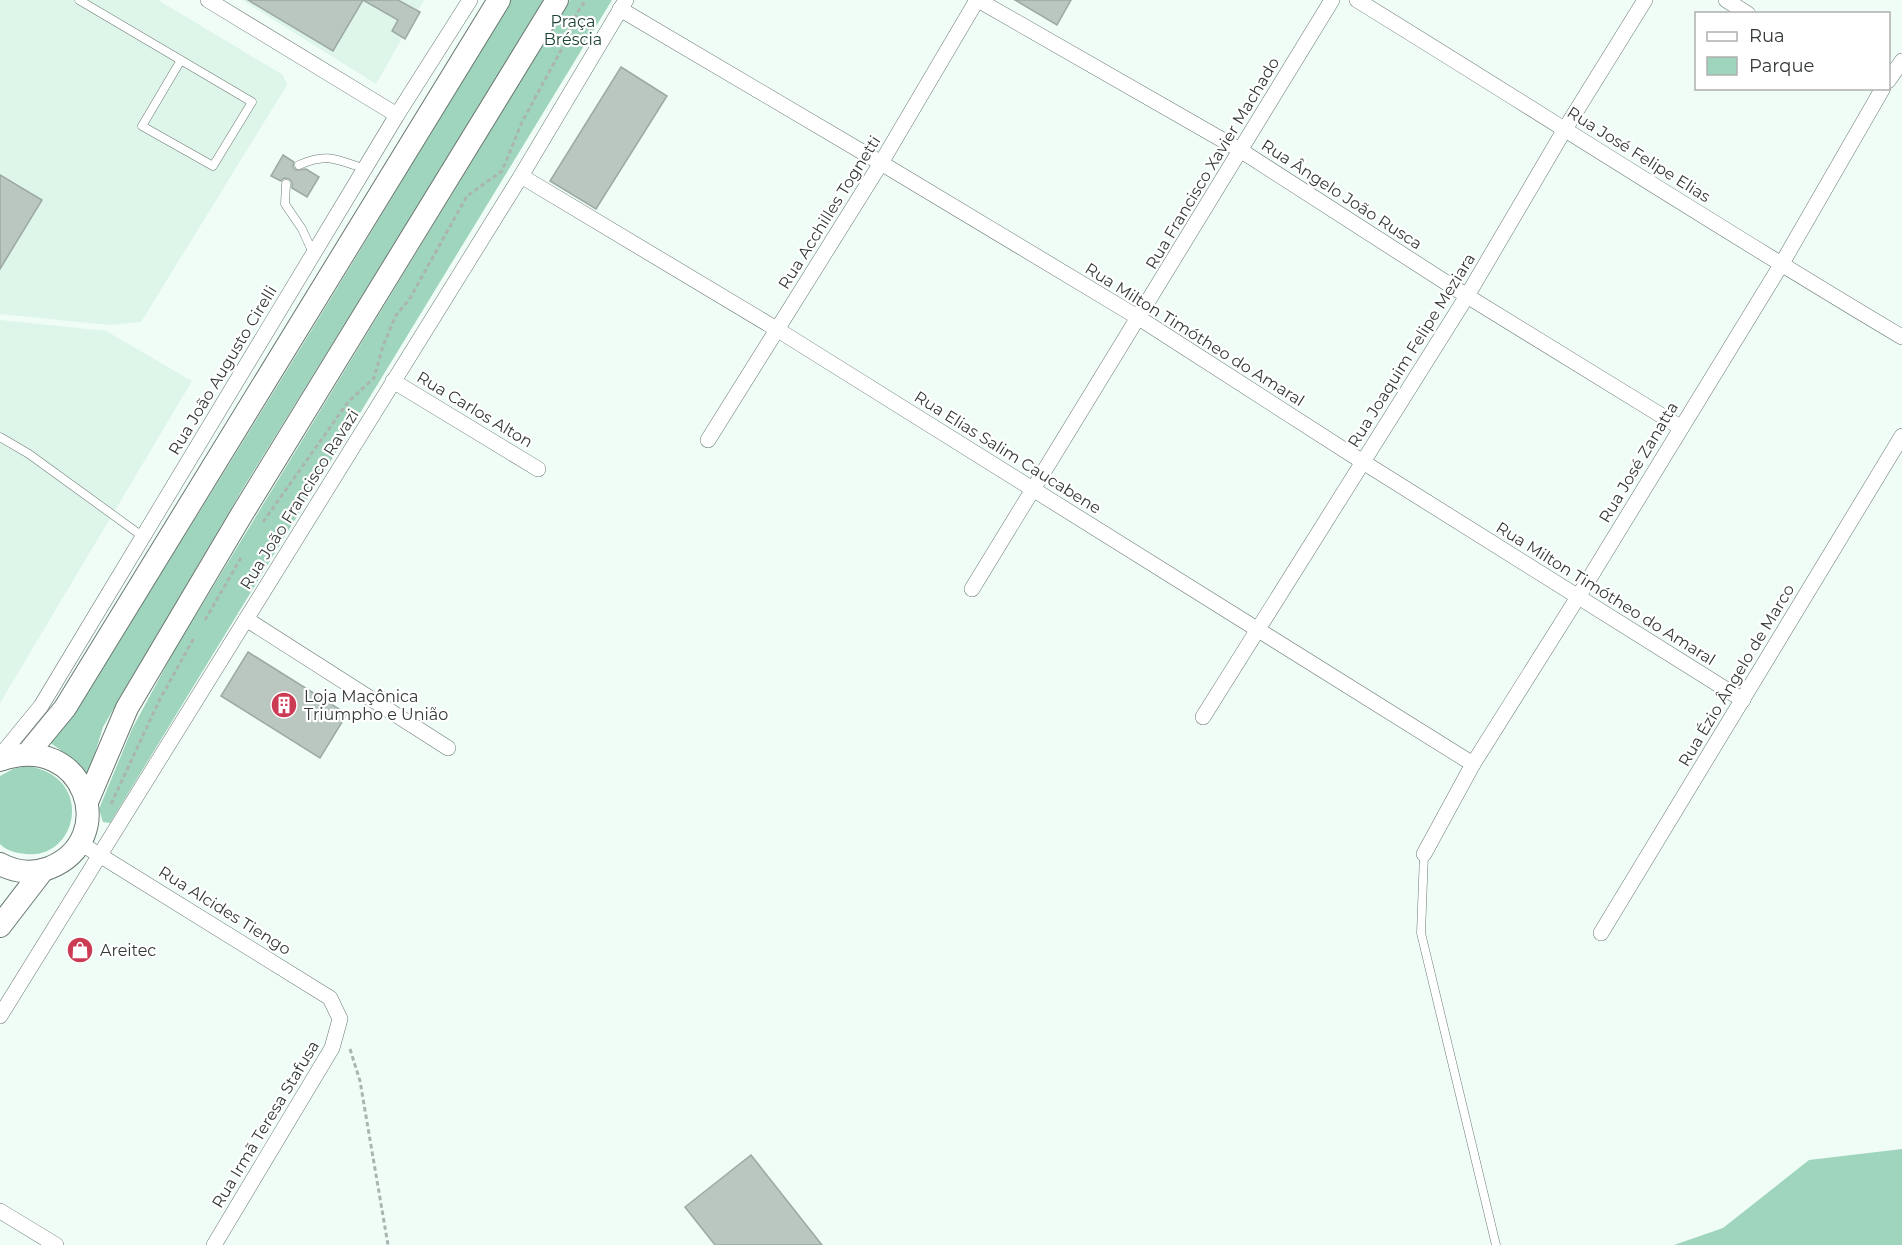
<svg xmlns="http://www.w3.org/2000/svg" width="1902" height="1245" font-family="Montserrat,sans-serif">
  <style>
    .built { fill: #def5ea }
    .green { fill: #9fd5bd }
    .building { fill: #bac7c1; stroke: #9ca9a3; stroke-width: 1.5 }
    .lines { fill: none; stroke-linecap: round; stroke-linejoin: round }
    .lane-casing { stroke: #6b7872; stroke-width: 9 }
    .street-casing { stroke: #6b7872; stroke-width: 16 }
    .secondary-casing { stroke: #6b7872; stroke-width: 24 }
    .path { stroke: #abb5b0; stroke-width: 3; stroke-dasharray: 4.5 3; stroke-linecap: butt }
    .lane { stroke: #fff; stroke-width: 8 }
    .street { stroke: #fff; stroke-width: 15 }
    .secondary { stroke: #fff; stroke-width: 22 }
    .labels { text-anchor: middle; stroke-width: 4.5; stroke-linejoin: round; paint-order: stroke }
    .park-label { font-size: 16px; fill: #1d4334; stroke: #fff }
    .street-label { font-size: 16px; fill: #343937; stroke: #fff }
    .poi-label { font-size: 16px; fill: #343937; stroke: #fff; text-anchor: start }
  </style>
  <rect width="100%" height="100%" fill="#effdf6"/>
  <g class="built">
    <polygon points="0,0 158,0 283,75 287,85 141,322 110,325 0,314"/>
    <polygon points="242,0 424,0 376,84"/>
    <polygon points="0,320 106,331 192,381 0,703"/>
  </g>
  <g class="green">
    <path d="M510 0H545L245 485 103 727 89 773 85 774 59 749 49 742 60 732C215 491 364 246 510 0Z"/>
    <polygon points="570,0 612,0 110,823 103,822 99,809 132,729 174,651"/>
    <path d="M27 766C96 776 78 860 26 854 16 853 7 851 0 844V776L13 769Z"/>
    <polygon points="1902,1149 1902,1245 1674,1245 1723,1228 1809,1160"/>
  </g>
  <g class="building">
    <polygon points="248,0 398,0 420,12 405,39 392,31 398,20 363,0 333,51"/>
    <polygon points="1015,0 1071,0 1057,25"/>
    <polygon points="621,67 667,96 596,209 550,181"/>
    <polygon points="283,155 294,162 293,167 296,170 306,169 319,177 307,197 292,188 292,182 289,179 284,178 281,181 271,176"/>
    <polygon points="0,175 42,200 0,269"/>
    <polygon points="248,652 347,714 320,758 221,696"/>
    <polygon points="751,1155 822,1245 715,1245 685,1207"/>
  </g>
  <g class="lines">
    <defs>
      <g id="lane">
        <polyline points="79,0 252,102 213,166 142,126 181,60"/>
        <path d="M299 165C328 152 337 160 365 169"/>
        <polyline points="286,184 285,204 302,229 313,253"/>
        <polyline points="0,437 29,454 142,536"/>
        <polyline points="1424,854 1421,933 1496,1245"/>
      </g>
      <g id="street">
        <polyline points="208,0 397,115"/>
        <polyline points="978,0 1240,150 1467,296 1680,427"/>
        <path d="M1357 0C1539 112 1718 228 1902 337"/>
        <polyline points="1726,0 1748,14"/>
        <polyline points="620,9 881,163 1139,318 1363,462 1743,700"/>
        <polyline points="1888,81 1902,61"/>
        <polyline points="521,176 778,330 1473,764"/>
        <polyline points="393,381 538,469"/>
        <polyline points="708,440 881,163 977,0"/>
        <polyline points="972,589 1332,0"/>
        <polyline points="246,619 448,748"/>
        <polyline points="1203,717 1467,296 1565,129 1645,0"/>
        <polyline points="0,756 41,706 397,115 470,0"/>
        <polyline points="80,843 330,998 340,1019 332,1048 214,1245"/>
        <polyline points="1424,854 1473,764 1578,597 1781,265 1883,88"/>
        <polyline points="1601,933 1902,436"/>
        <polyline points="0,1016 521,176 626,0"/>
        <polyline points="0,1211 56,1245"/>
      </g>
      <g id="secondary">
        <polyline points="28,753 65,708 499,0"/>
        <path d="M0 760C85 730 121 840 49 868 33 874 15 872 0 864"/>
        <polyline points="87,802 127,708 242,514 557,0"/>
        <polyline points="0,926 43,870"/>
      </g>
    </defs>
    <use href="#lane" class="lane-casing"/>
    <use href="#street" class="street-casing"/>
    <use href="#secondary" class="secondary-casing"/>
    <g class="path">
      <polyline points="263,522 348,402 374,378 383,346 396,315 409,300 467,196 502,171 522,122 566,41 577,13 586,0"/>
      <polyline points="205,620 242,556"/>
      <polyline points="111,804 160,699 194,638"/>
      <polyline points="350,1049 360,1081 388,1245"/>
    </g>
    <use href="#lane" class="lane"/>
    <use href="#street" class="street"/>
    <use href="#secondary" class="secondary"/>
  </g>
  <defs>
    <symbol id="building-disc" viewBox="-11 -11 22 22"><circle r="9.5" fill="#cb3b53" stroke="#fff"/><path d="M-4-6H4V6H1V3H-1V6H-4ZM-2.5-4.3h1.7v1.8h-1.7ZM.8-4.3h1.7v1.8H.8ZM-2.5-1h1.7V.8h-1.7ZM.8-1h1.7V.8H.8Z" fill="#fff"/></symbol>
    <symbol id="shop-disc" viewBox="-11 -11 22 22"><circle r="9.5" fill="#cb3b53" stroke="#fff"/><path d="M-5-2.5h2.3a2.7 3.5 0 0 1 5.4 0H5L5.5 6h-11ZM-1.5-2.5h3a1.5 2.3 0 0 0-3 0Z" fill="#fff"/></symbol>
  </defs>
  <g fill-rule="evenodd">
    <use href="#building-disc" x="269" y="690" width="30" height="30"/>
    <use href="#shop-disc" x="65" y="935" width="30" height="30"/>
  </g>
  <g class="labels">
    <g class="park-label">
      <text x="573" y="27">Praça<tspan x="573" dy="18">Bréscia</tspan></text>
    </g>
    <g class="street-label">
      <text transform="translate(1639 154) rotate(32)" y="6">Rua José Felipe Elias</text>
      <text transform="translate(1212 163) rotate(-59)" y="6">Rua Francisco Xavier Machado</text>
      <text transform="translate(1342 194) rotate(33)" y="6">Rua Ângelo João Rusca</text>
      <text transform="translate(829 212) rotate(-58)" y="6">Rua Acchilles Tognetti</text>
      <text transform="translate(1195 334) rotate(32)" y="6">Rua Milton Timótheo do Amaral</text>
      <text transform="translate(1411 350) rotate(-58)" y="6">Rua Joaquim Felipe Meziara</text>
      <text transform="translate(222 370) rotate(-59)" y="6">Rua João Augusto Cirelli</text>
      <text transform="translate(475 409) rotate(31)" y="6">Rua Carlos Alton</text>
      <text transform="translate(1008 452) rotate(32)" y="6">Rua Elias Salim Caucabene</text>
      <text transform="translate(1638 462) rotate(-59)" y="6">Rua José Zanatta</text>
      <text transform="translate(299 499) rotate(-58)" y="6">Rua João Francisco Ravazi</text>
      <text transform="translate(1606 593) rotate(32)" y="6">Rua Milton Timótheo do Amaral</text>
      <text transform="translate(1736 675) rotate(-59)" y="6">Rua Ézio Ângelo de Marco</text>
      <text transform="translate(225 910) rotate(32)" y="6">Rua Alcides Tiengo</text>
      <text transform="translate(265 1124) rotate(-59)" y="6">Rua Irmã Teresa Stafusa</text>
    </g>
    <g class="poi-label">
      <text x="304" y="702">Loja Maçônica<tspan x="304" dy="18">Triumpho e União</tspan></text>
      <text x="100" y="956">Areitec</text>
    </g>
  </g>
  <rect x="1695" y="12" width="195" height="78" fill="#ffffff" stroke="#aeb0af" stroke-width="1.5"/>
  <rect x="1707" y="32" width="30" height="9" fill="#ffffff" stroke="#aeb0af" stroke-width="1.5"/>
  <text x="1749" y="42" font-size="18" fill="#343937">Rua</text>
  <rect x="1707" y="57" width="30" height="18" fill="#9fd5bd" stroke="#aeb0af" stroke-width="1.5"/>
  <text x="1749" y="72" font-size="18" fill="#343937">Parque</text>
</svg>
